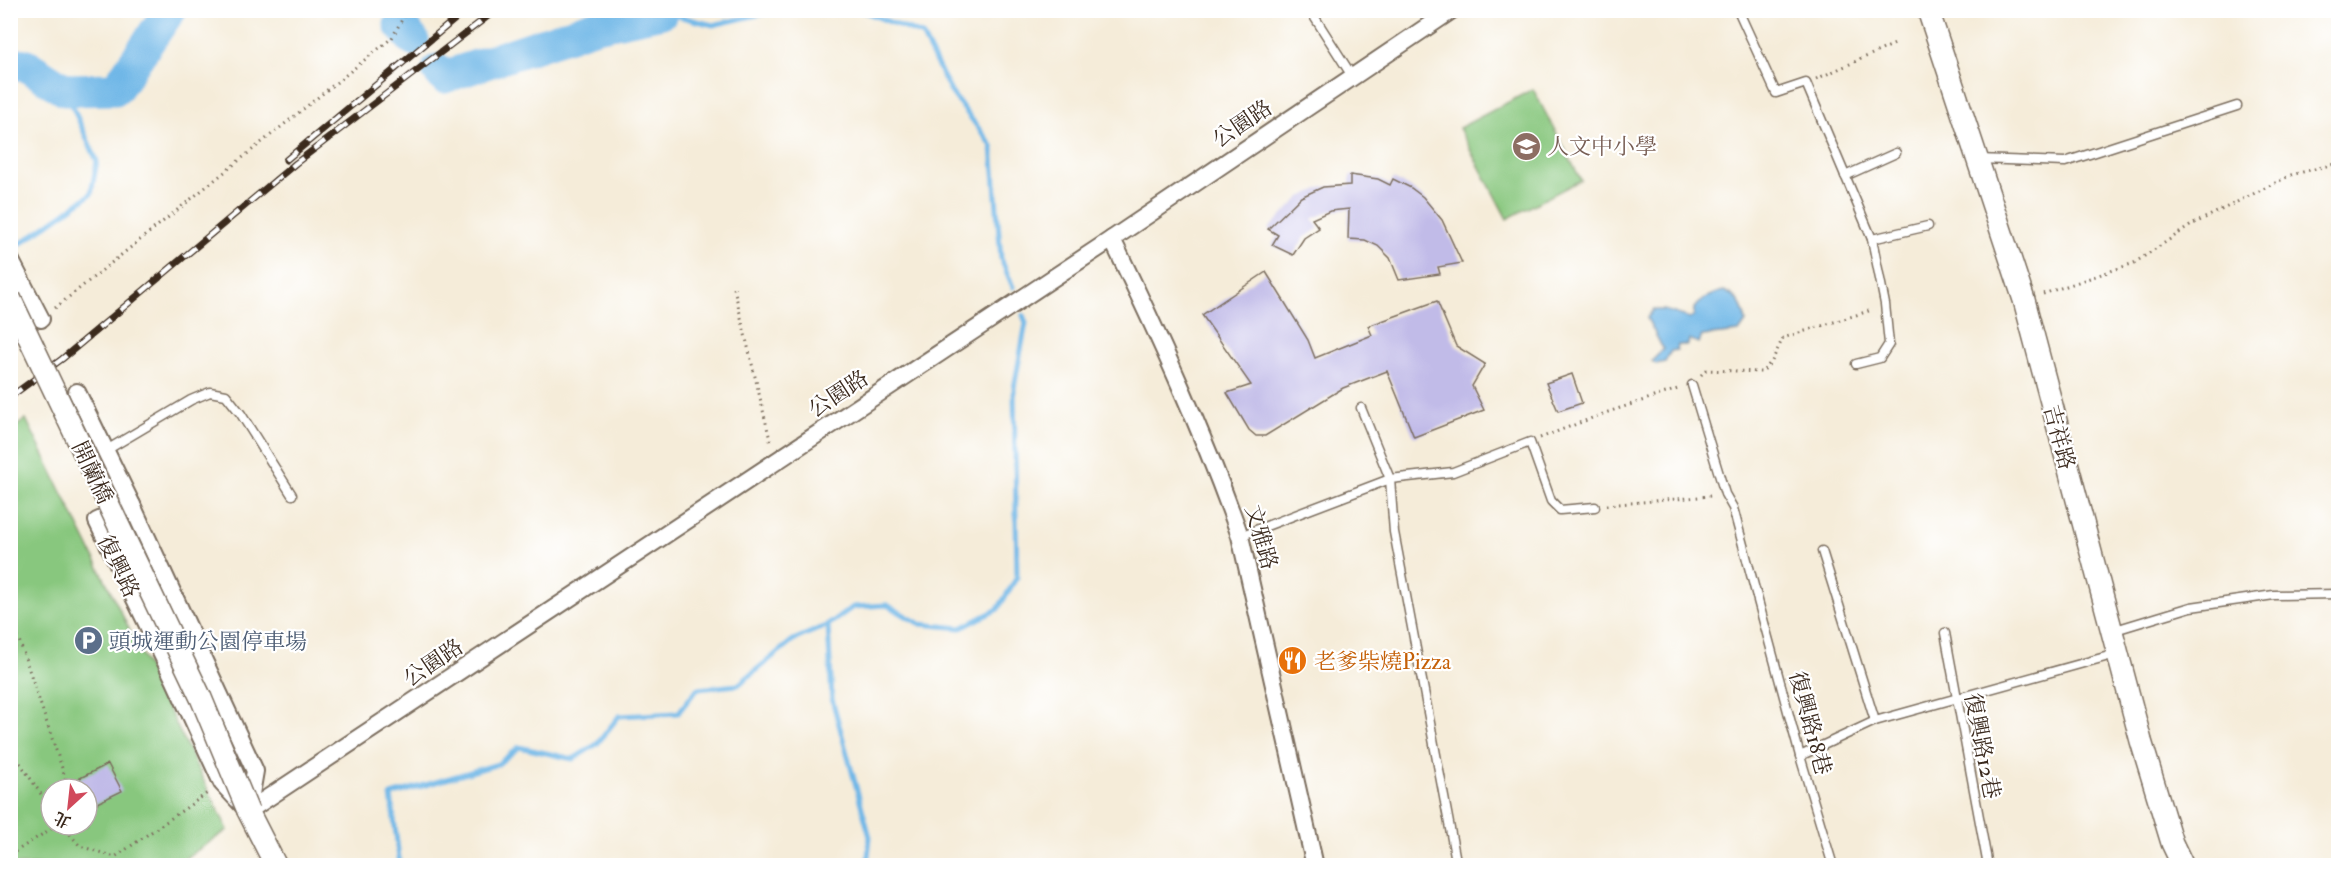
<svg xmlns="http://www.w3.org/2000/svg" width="2349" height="876" font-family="'IM FELL Double Pica','Noto Serif TC',serif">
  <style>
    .green { fill: #88c77e; stroke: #62784e; stroke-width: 1.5; fill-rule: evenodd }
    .water { fill: #6fb7e7; stroke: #557082; stroke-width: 1.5 }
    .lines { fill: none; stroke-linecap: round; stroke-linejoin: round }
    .stream { stroke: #6fb7e7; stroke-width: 5 }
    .river { stroke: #6fb7e7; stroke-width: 33 }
    .building { fill: #c1bbe8 }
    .service-casing { stroke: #7c6e5f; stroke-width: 11 }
    .minor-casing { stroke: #7c6e5f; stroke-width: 20 }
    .tertiary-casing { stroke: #7c6e5f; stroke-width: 24 }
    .path { stroke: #7c6e5f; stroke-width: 3; stroke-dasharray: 1.5 4.5; stroke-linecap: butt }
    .service { stroke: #fff; stroke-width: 8 }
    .minor { stroke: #fff; stroke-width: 16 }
    .tertiary { stroke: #fff; stroke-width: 21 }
    .rail-casing { stroke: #3b2a1e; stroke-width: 7 }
    .rail { stroke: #fff; stroke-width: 4.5; stroke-dasharray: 14; stroke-linecap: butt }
    .tertiary-bridge-casing { stroke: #7c6e5f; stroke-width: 24; stroke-linecap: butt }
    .tertiary-bridge { stroke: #fff; stroke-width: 21 }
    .labels { text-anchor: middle; stroke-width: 4.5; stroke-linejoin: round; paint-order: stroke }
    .street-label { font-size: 22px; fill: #3b2a1e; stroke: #fff }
    .education-label { font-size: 22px; fill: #785e54; stroke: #fff; text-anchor: start }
    .service-label { font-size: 22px; fill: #4e5e75; stroke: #fff; text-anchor: start }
    .food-label { font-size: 22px; fill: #c56008; stroke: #fff; text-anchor: start }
  </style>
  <rect width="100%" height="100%" fill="#fff"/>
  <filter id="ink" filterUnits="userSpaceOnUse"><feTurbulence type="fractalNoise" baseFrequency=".0167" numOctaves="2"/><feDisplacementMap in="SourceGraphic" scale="12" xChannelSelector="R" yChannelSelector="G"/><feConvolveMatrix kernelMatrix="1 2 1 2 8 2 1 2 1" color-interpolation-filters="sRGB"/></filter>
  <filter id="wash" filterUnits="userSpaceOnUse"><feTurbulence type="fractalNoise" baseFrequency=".008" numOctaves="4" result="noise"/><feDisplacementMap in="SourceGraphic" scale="24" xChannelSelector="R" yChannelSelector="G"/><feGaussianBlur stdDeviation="1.35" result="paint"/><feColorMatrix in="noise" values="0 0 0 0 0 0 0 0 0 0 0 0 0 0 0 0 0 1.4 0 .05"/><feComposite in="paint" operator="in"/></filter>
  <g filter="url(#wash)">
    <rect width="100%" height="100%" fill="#f5ecd9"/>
    <g class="green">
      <polygon points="1533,89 1581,180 1507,219 1459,128"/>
      <path d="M26 419 228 830 175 865H11L10 431ZM51 789H87V825H51Z"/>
    </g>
    <path class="water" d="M1724 291C1738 297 1743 306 1746 322L1739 332 1702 336 1699 343 1689 339 1688 345H1678L1677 350 1671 351 1665 362 1656 364 1652 361 1663 349 1647 318 1653 310H1664L1690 318 1694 315V308C1702 299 1711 293 1724 291Z"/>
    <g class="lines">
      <g class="stream">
        <polyline points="860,10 922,35 951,92 992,146 1001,259 1013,287"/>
        <polyline points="662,12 713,25 779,10"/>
        <polyline points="20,244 91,194 97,161 65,90"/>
        <polyline points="400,866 391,795 498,764 519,747 573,759 597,744 619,716 678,713 697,689 738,685 793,640 828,625"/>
        <polyline points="867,866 870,837 832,699 828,625 853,607 887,605 920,624 961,628 998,609 1017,577 1014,388 1026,323 1023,315"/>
      </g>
      <g class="river">
        <polyline points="400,25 413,40"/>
        <polyline points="10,63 26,65 65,90 116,89 170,10"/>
        <polyline points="438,70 444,77 596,26 662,12"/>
      </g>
    </g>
    <g id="blocks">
      <g class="building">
        <polygon points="1350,175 1378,179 1390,185 1393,179 1411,188 1423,197 1442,220 1462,263 1438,267 1440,274 1399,280 1390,258 1378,246 1365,240 1348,239 1349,209 1330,211 1312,219 1319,228 1304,238 1293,255 1272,245 1278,235 1268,229 1301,197 1323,187 1350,185"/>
        <polygon points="1266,272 1308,340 1315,358 1372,335 1368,326 1437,301 1456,346 1485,364 1472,386 1484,410 1414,437 1387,371 1343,388 1265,436 1256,436 1249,430 1227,393 1251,385 1202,315"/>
        <polygon points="1572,374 1582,403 1558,411 1546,383"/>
        <polygon points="108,764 122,791 87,808 87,789 58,789"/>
      </g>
    </g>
  </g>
  <g filter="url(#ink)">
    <use href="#blocks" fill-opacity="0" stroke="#7c6e5f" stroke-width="1.5"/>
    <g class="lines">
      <defs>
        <g id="service">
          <polyline points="1310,10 1352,76"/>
          <polyline points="1738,10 1776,93 1806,83 1872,239 1885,304 1889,344 1880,358 1856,364"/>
          <polyline points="1978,159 2065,162 2237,106"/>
          <polyline points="1845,176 1896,153"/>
          <polyline points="1872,239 1928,226"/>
          <polyline points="1692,385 1725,494 1733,508 1800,756 1833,866"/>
          <polyline points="1361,408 1390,479 1453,472 1530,442 1551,501 1560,510 1595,507"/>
          <polyline points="105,451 191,400 210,392 226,395 241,414 292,495"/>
          <polyline points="1240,536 1390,479 1394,532 1457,866"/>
          <polyline points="1822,551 1875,721 2116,654"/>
          <polyline points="2112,631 2191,607 2274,595 2338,594"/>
          <polyline points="1945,633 1988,866"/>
          <polyline points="1800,756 1875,721"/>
        </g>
        <g id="minor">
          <path d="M1112 239C1159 336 1204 434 1240 536L1315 866"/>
          <polyline points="10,259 41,319"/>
          <polyline points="77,392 132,505"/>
          <polygon points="132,505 255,771 248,811 222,783 174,679 97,521"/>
          <polyline points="248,811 1112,239 1452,10"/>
        </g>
        <g id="tertiary">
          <polyline points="1928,10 2024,300 2141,741 2172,843 2183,866"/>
          <polyline points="248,811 276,866"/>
        </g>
      </defs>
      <use href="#service" class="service-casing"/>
      <use href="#minor" class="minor-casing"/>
      <use href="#tertiary" class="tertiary-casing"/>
      <g class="path">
        <polyline points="1816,79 1897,43"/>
        <polyline points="734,288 771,444"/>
        <polyline points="2043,294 2134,263 2193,224 2291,175 2338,163"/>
        <polyline points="55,308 392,38 407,10"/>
        <polyline points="1701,375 1706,370 1762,372 1772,361 1783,338 1872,310"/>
        <polyline points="1540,438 1608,412 1681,388"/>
        <polyline points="1607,505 1711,496"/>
        <polyline points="10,613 69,789"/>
        <polyline points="10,748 51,809"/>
        <polyline points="62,825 80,846 115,857 209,792"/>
        <polyline points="10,855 57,825"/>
      </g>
      <use href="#service" class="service"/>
      <use href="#minor" class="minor"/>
      <use href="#tertiary" class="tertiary"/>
      <defs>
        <g id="rail">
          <polyline points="286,160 466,10"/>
          <polyline points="10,397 62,359 296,163 496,10"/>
        </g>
      </defs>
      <use href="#rail" class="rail-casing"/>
      <use href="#rail" class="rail"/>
      <defs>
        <polyline id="tertiary-bridge" points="10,298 201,698 248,811"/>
      </defs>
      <use href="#tertiary-bridge" class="tertiary-bridge-casing"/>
      <use href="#tertiary-bridge" class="tertiary-bridge"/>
    </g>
  </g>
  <defs>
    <symbol id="school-disc" viewBox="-11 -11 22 22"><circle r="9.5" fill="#8d6e63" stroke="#fff"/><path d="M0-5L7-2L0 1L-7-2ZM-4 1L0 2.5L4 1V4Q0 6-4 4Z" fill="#fff"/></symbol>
    <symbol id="parking-disc" viewBox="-11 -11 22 22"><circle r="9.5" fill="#5c6f8a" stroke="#fff"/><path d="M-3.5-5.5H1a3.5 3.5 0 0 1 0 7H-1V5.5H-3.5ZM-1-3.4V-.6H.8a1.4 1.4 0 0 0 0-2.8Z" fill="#fff"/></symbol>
    <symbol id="restaurant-disc" viewBox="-11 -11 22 22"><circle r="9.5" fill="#e8710a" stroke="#fff"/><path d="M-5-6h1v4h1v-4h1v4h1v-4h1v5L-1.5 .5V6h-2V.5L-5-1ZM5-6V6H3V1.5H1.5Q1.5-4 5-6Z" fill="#fff"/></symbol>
  </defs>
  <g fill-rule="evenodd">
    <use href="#school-disc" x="1510" y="130" width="33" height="33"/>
    <use href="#parking-disc" x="72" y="624" width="33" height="33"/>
    <use href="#restaurant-disc" x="1276" y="644" width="33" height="33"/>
  </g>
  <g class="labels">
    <g class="street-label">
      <text transform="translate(1242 123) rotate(-34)" y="8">公園路</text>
      <text transform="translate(838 393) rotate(-33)" y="8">公園路</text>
      <text transform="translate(2060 437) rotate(75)" y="8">吉祥路</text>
      <text transform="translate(93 472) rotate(65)" y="8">開蘭橋</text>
      <text transform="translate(1262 537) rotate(74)" y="8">文雅路</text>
      <text transform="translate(119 566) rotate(64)" y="8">復興路</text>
      <text transform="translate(433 662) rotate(-34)" y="8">公園路</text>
      <text transform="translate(1811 723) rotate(75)" y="8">復興路18巷</text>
      <text transform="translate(1983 746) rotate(79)" y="8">復興路12巷</text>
    </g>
    <g class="education-label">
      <text x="1547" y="154">人文中小學</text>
    </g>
    <g class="service-label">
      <text x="109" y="649">頭城運動公園停車場</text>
    </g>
    <g class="food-label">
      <text x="1314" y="669">老爹柴燒Pizza</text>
    </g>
  </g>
  <rect width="2349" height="876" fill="none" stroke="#fff" stroke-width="36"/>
  <g transform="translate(69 807) rotate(207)"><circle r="28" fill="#ffffff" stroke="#b1aaa5" stroke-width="1.5"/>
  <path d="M0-4.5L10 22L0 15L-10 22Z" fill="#d1495b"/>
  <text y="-9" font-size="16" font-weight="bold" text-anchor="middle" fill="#3b2a1e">北</text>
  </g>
</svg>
